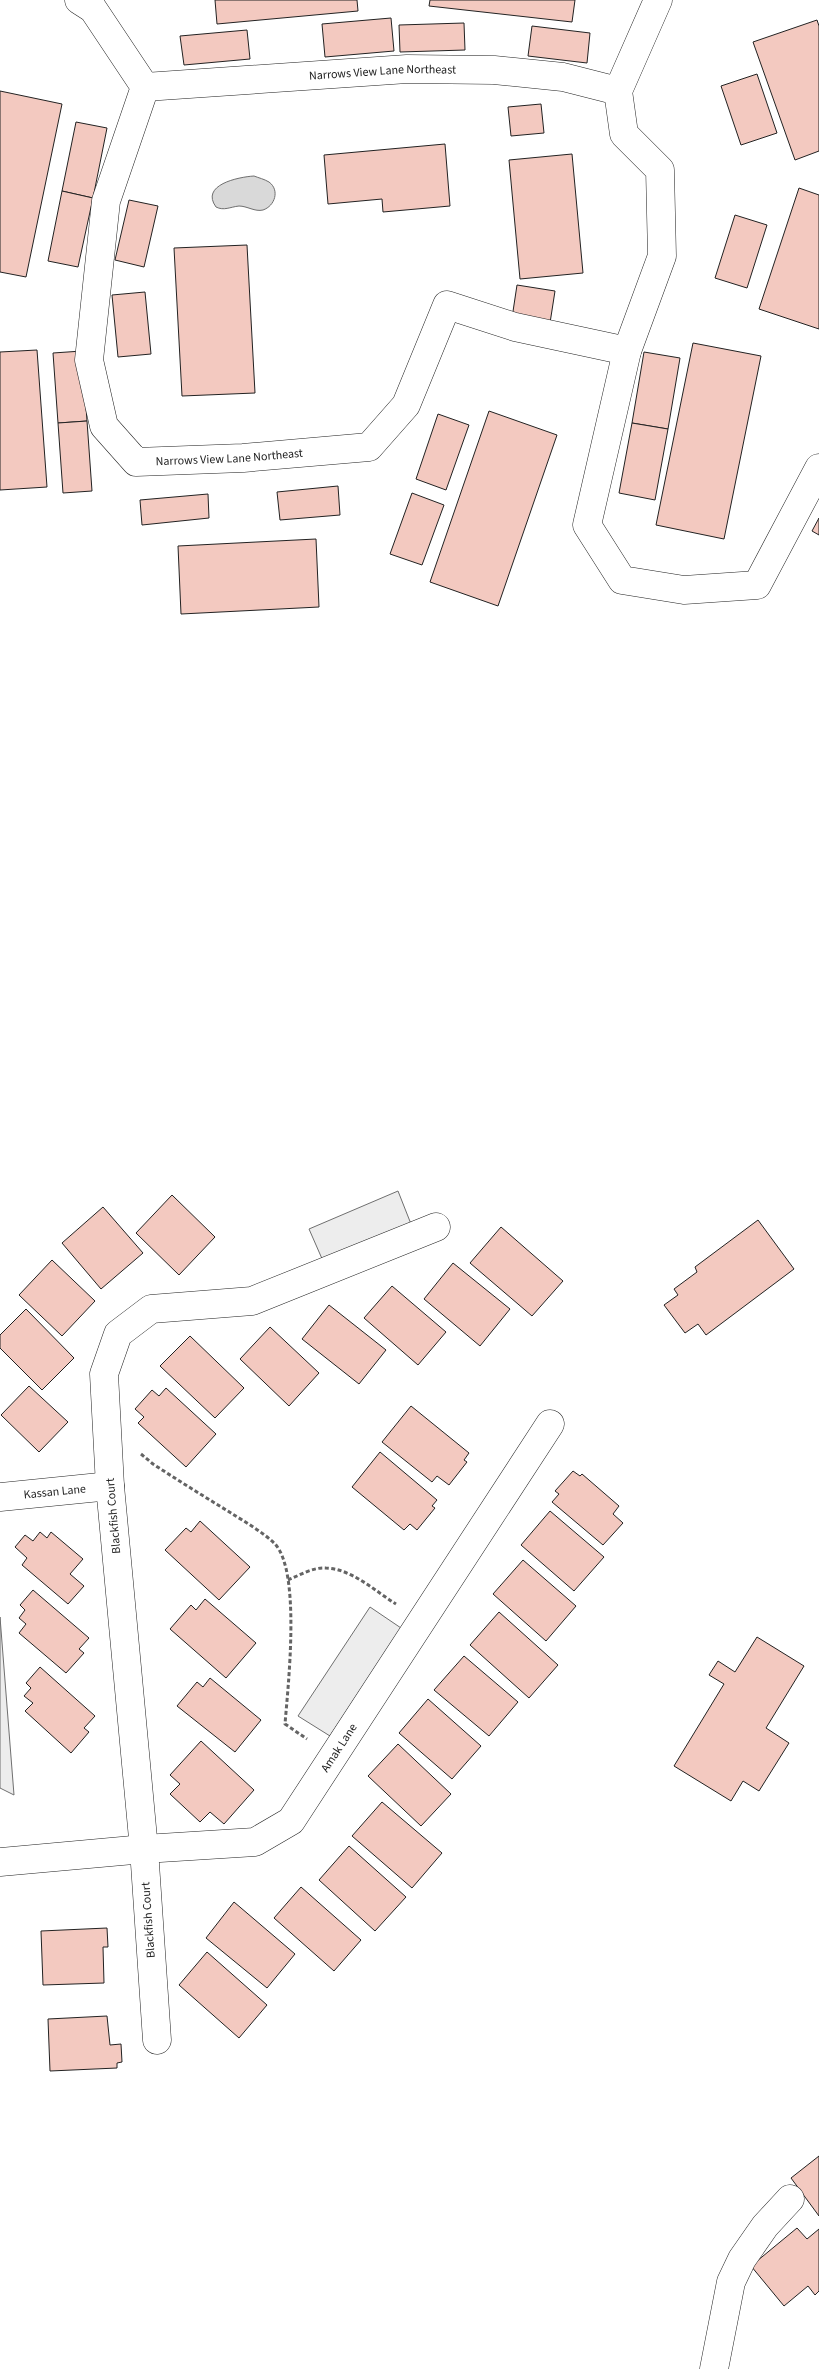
<svg xmlns="http://www.w3.org/2000/svg" width="819" height="2369" font-family="'Source Sans 3',sans-serif">
  <style>
    .parking { fill: #ededed; stroke: #6f6f6f }
    .water { fill: #d9d9d9; stroke: #6f6f6f }
    .building { fill: #f3c9c0; stroke: #222 }
    .lines { fill: none; stroke-linecap: round; stroke-linejoin: round }
    .minor-casing { stroke: #222; stroke-width: 29 }
    .path { stroke: #646464; stroke-width: 3; stroke-dasharray: 4 2.5; stroke-linecap: butt }
    .minor { stroke: #fff; stroke-width: 28 }
    .labels { text-anchor: middle; stroke-width: 4; stroke-linejoin: round; paint-order: stroke }
    .street-label { font-size: 12px; fill: #222; stroke: #fff }
  </style>
  <rect width="100%" height="100%" fill="#fff"/>
  <g class="parking">
    <polygon points="398,1191 411,1224 323,1261 309,1229"/>
    <polygon points="370,1607 401,1628 330,1736 298,1716"/>
    <polygon points="0,1617 14,1795 0,1788"/>
  </g>
  <path class="water" d="M254 176C259 178 264 179 269 182 280 190 275 206 263 210 255 212 247 206 239 206 230 207 224 211 216 207 200 185 238 177 254 176Z"/>
  <g class="building">
    <polygon points="215,0 357,0 358,11 217,24"/>
    <polygon points="430,0 575,0 572,22 429,6"/>
    <polygon points="391,18 394,51 325,57 322,24"/>
    <polygon points="817,20 819,26 819,151 795,160 753,42"/>
    <polygon points="464,23 465,50 400,52 399,25"/>
    <polygon points="532,26 590,33 587,63 528,56"/>
    <polygon points="247,30 250,59 184,65 180,36"/>
    <polygon points="757,74 777,133 741,145 721,86"/>
    <polygon points="0,91 62,104 26,277 0,272"/>
    <polygon points="541,104 544,133 511,136 508,107"/>
    <polygon points="76,122 107,128 93,198 62,191"/>
    <polygon points="445,144 450,206 383,212 382,199 328,204 324,155"/>
    <polygon points="572,154 583,273 520,279 509,160"/>
    <polygon points="799,188 819,195 819,329 759,309"/>
    <polygon points="62,191 93,198 78,267 48,261"/>
    <polygon points="129,200 158,206 144,267 115,260"/>
    <polygon points="735,215 767,225 747,288 715,278"/>
    <polygon points="247,245 255,393 182,396 174,248"/>
    <polygon points="517,285 555,291 550,323 512,318"/>
    <polygon points="145,292 151,354 118,357 112,295"/>
    <polygon points="693,343 761,356 724,539 656,525"/>
    <polygon points="37,350 47,487 0,490 0,352"/>
    <polygon points="82,351 87,421 58,423 53,353"/>
    <polygon points="644,352 680,358 668,429 632,423"/>
    <polygon points="489,411 557,435 498,606 430,582"/>
    <polygon points="438,414 469,425 446,490 416,479"/>
    <polygon points="87,421 92,491 63,493 58,423"/>
    <polygon points="632,423 668,429 655,500 619,493"/>
    <polygon points="338,486 340,515 280,520 277,492"/>
    <polygon points="412,493 444,505 422,565 390,554"/>
    <polygon points="208,494 209,518 142,525 140,500"/>
    <polygon points="819,518 819,535 812,531"/>
    <polygon points="316,539 319,607 181,614 178,546"/>
    <polygon points="172,1195 215,1237 179,1275 136,1233"/>
    <polygon points="103,1207 143,1253 101,1289 62,1243"/>
    <polygon points="758,1220 794,1269 706,1335 698,1324 685,1333 664,1305 678,1295 674,1289 697,1272 695,1267"/>
    <polygon points="501,1227 563,1281 532,1316 470,1263"/>
    <polygon points="52,1260 95,1301 62,1336 19,1295"/>
    <polygon points="453,1263 510,1309 480,1346 424,1299"/>
    <polygon points="392,1286 446,1332 418,1365 364,1318"/>
    <polygon points="329,1305 386,1350 359,1384 302,1339"/>
    <polygon points="26,1309 74,1358 42,1390 0,1348 0,1335"/>
    <polygon points="270,1327 319,1373 289,1406 240,1359"/>
    <polygon points="190,1336 244,1388 215,1418 160,1366"/>
    <polygon points="29,1386 68,1422 39,1452 1,1415"/>
    <polygon points="166,1388 216,1434 186,1467 138,1423 144,1417 135,1409 152,1390 159,1396"/>
    <polygon points="411,1406 469,1453 464,1460 467,1462 449,1485 437,1476 432,1482 382,1442"/>
    <polygon points="380,1452 437,1500 432,1506 435,1508 417,1530 410,1524 404,1530 352,1487"/>
    <polygon points="573,1471 580,1476 582,1474 619,1506 613,1514 623,1523 603,1545 552,1502 559,1494 555,1491"/>
    <polygon points="550,1511 604,1557 574,1591 521,1545"/>
    <polygon points="200,1521 250,1567 219,1600 165,1550 186,1528 191,1532"/>
    <polygon points="40,1532 47,1538 51,1532 83,1559 70,1574 84,1586 68,1604 22,1565 27,1558 15,1547 25,1535 33,1541"/>
    <polygon points="523,1560 576,1606 546,1641 493,1594"/>
    <polygon points="33,1590 89,1638 79,1649 84,1653 66,1673 19,1633 26,1624 19,1618 25,1610 20,1605"/>
    <polygon points="205,1599 256,1643 226,1678 170,1629 191,1605 196,1610"/>
    <polygon points="499,1612 558,1665 529,1698 470,1645"/>
    <polygon points="757,1637 804,1666 766,1728 789,1743 759,1791 743,1781 731,1801 674,1766 724,1684 709,1675 718,1661 735,1672"/>
    <polygon points="464,1656 518,1702 489,1736 434,1690"/>
    <polygon points="40,1667 95,1716 84,1728 89,1732 71,1753 25,1711 33,1703 24,1696 31,1688 26,1683"/>
    <polygon points="210,1678 261,1720 235,1752 177,1706 197,1682 203,1687"/>
    <polygon points="428,1699 481,1746 452,1779 399,1733"/>
    <polygon points="201,1741 254,1790 224,1824 210,1812 200,1822 170,1794 180,1784 170,1775"/>
    <polygon points="398,1744 451,1794 421,1826 368,1776"/>
    <polygon points="382,1802 442,1853 412,1888 352,1836"/>
    <polygon points="349,1846 406,1897 375,1931 319,1880"/>
    <polygon points="301,1887 361,1940 334,1971 274,1918"/>
    <polygon points="234,1902 295,1954 267,1988 206,1938"/>
    <polygon points="107,1928 108,1947 103,1947 104,1983 43,1985 41,1931"/>
    <polygon points="207,1952 267,2005 239,2038 179,1985"/>
    <polygon points="107,2016 110,2045 121,2044 122,2062 117,2063 117,2068 50,2071 48,2019"/>
    <polygon points="819,2156 819,2216 791,2178"/>
    <polygon points="797,2228 807,2239 819,2229 819,2291 815,2295 808,2286 784,2306 751,2266"/>
  </g>
  <g class="lines">
    <defs>
      <g id="minor">
        <path id="s1" d="M79 0 93 9 145 87 106 201 89 360 104 426 136 462 243 458 369 447 406 405 447 305 515 327 627 351"/>
        <polyline points="658,0 618,91 624,134 660,170 662,256 627,351 587,525 622,580 684,590 757,585 819,468"/>
        <path id="s2" d="M145 87 407 69 494 70 563 77 618 91"/>
        <path id="s3" d="M0 1497 110 1486"/>
        <path id="s4" d="M0 1862 144 1849 255 1842 291 1821 550 1424"/>
        <polyline points="157,2040 144,1849 110,1486 104,1374 118,1334 151,1309 252,1301 436,1227"/>
        <polyline points="714,2369 731,2282 742,2259 765,2226 790,2199"/>
      </g>
    </defs>
    <use href="#minor" class="minor-casing"/>
    <g class="path">
      <path d="M141 1454 153 1464C179 1481 205 1497 231 1513 245 1522 263 1532 275 1544 301 1572 288 1686 285 1724L307 1739"/>
      <path d="M288 1580C300 1575 313 1567 326 1568 352 1569 375 1591 396 1604"/>
    </g>
    <use href="#minor" class="minor"/>
  </g>
  <g class="labels">
    <g class="street-label">
      <text dy="4" stroke="none"><textPath href="#s2" startOffset="238">Narrows View Lane Northeast</textPath></text>
      <text dy="4" stroke="none"><textPath href="#s1" startOffset="600">Narrows View Lane Northeast</textPath></text>
      <text dy="4" stroke="none"><textPath href="#s3" startOffset="55">Kassan Lane</textPath></text>
      <text transform="translate(113 1516) rotate(-95)" y="4">Blackfish Court</text>
      <text dy="4" stroke="none"><textPath href="#s4" startOffset="385">Amak Lane</textPath></text>
      <text transform="translate(148 1920) rotate(-94)" y="4">Blackfish Court</text>
    </g>
  </g>
</svg>
